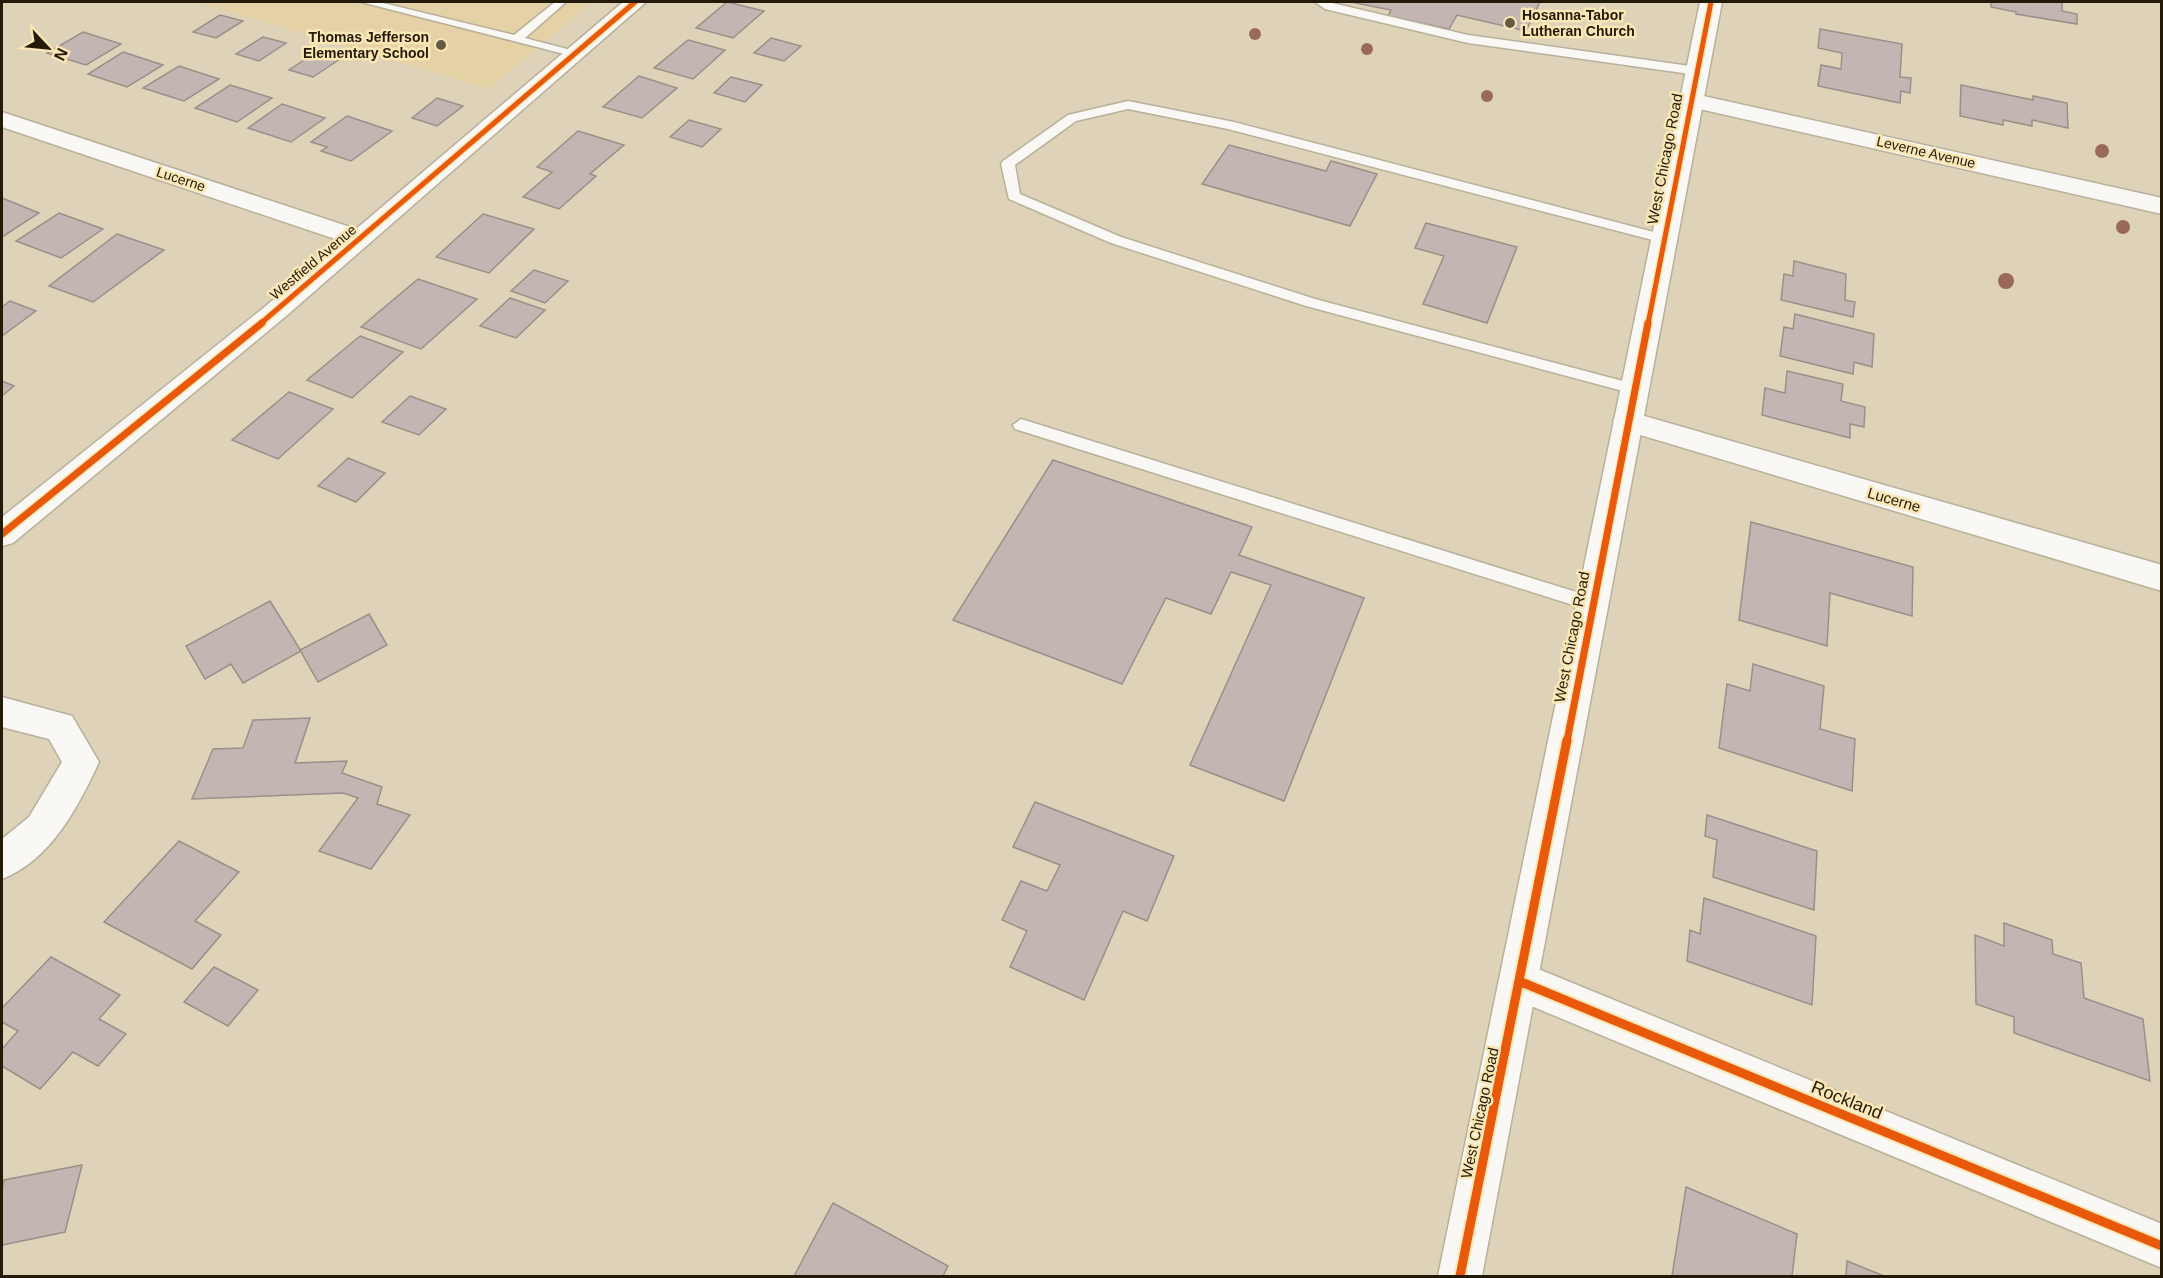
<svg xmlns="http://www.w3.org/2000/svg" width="2163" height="1278" font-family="Arial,sans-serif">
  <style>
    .built { fill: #e4d1a6 }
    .building { fill: #c3b5b1; stroke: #9b8f89; stroke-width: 1.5 }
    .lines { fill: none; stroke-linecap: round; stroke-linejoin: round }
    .service-casing { stroke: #b9b09b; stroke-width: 3 }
    .minor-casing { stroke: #b9b09b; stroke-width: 3 }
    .tertiary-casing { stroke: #b9b09b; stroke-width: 3 }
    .service { fill: #faf8f4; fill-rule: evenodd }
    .minor { fill: #faf8f4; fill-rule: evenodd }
    .tertiary { fill: #faf8f4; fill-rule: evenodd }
    .cycleway-far2-casing { stroke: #fbe6b5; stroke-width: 8 }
    .cycleway-far1-casing { stroke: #fbe6b5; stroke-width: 10 }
    .cycleway-casing { stroke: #fbe6b5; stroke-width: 13 }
    .cycleway-far2 { stroke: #e8590c; stroke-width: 5 }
    .cycleway-far1 { stroke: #e8590c; stroke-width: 7 }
    .cycleway { stroke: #e8590c; stroke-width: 9 }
    .tree { fill: #9b695c }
    .poi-dot { fill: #645b46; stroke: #fbe6b5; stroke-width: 2 }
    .labels { text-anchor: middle; stroke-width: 5; stroke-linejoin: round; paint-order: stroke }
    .far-poi-label { font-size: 14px; font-weight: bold; fill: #231b08; stroke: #fbe6b5; text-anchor: start }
    .far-street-label { font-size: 14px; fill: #231b08; stroke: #fbe6b5 }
    .street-label { font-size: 15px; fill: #231b08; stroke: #fbe6b5 }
    .near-street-label { font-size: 18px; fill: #231b08; stroke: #fbe6b5 }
  </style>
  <rect width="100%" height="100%" fill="#ded3b8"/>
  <polygon class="built" points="196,2 592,2 489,89"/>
  <g class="building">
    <polygon points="727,2 764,11 733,38 696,28"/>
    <polygon points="1351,2 1540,2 1526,31 1457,15 1449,29 1388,16 1391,10"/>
    <polygon points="1991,2 2062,2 2062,11 2077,14 2077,24 2016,14 2016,12 1991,7"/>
    <polygon points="220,15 243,21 216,38 193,32"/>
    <polygon points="1820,29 1902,44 1900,77 1911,78 1910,93 1901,91 1900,103 1818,86 1821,65 1841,69 1842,53 1818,48"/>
    <polygon points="83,32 121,44 86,65 47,53"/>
    <polygon points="263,37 286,43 259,61 236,54"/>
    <polygon points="771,38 801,46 784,61 754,53"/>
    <polygon points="688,40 725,50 693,79 654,68"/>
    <polygon points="123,52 163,65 127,87 88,74"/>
    <polygon points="316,52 340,59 313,77 289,70"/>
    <polygon points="179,66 219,79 184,101 143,88"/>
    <polygon points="639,76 677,88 642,118 603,107"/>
    <polygon points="731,77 762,85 745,102 714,93"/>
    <polygon points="230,85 272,98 237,122 195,108"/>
    <polygon points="1961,85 2033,100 2033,96 2067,103 2068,128 2032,120 2032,126 2003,120 2003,125 1960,116"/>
    <polygon points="437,98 463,106 437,126 412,118"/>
    <polygon points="282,104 325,118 291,142 248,128"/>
    <polygon points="347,116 392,131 351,161 321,151 327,147 311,142"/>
    <polygon points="689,120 721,129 702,147 670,137"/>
    <polygon points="578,131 624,145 590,174 596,176 559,209 523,197 552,172 537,167"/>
    <polygon points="1229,145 1326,171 1331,161 1377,174 1350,226 1202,184"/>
    <polygon points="2,198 39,213 2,237"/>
    <polygon points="59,213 103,229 61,258 16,241"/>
    <polygon points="483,214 534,229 489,273 436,257"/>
    <polygon points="1426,223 1517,247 1487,323 1423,304 1444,256 1415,248"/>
    <polygon points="117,234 164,250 93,302 49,286"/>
    <polygon points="1794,261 1846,274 1845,300 1855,302 1853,317 1781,300 1784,274 1793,276"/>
    <polygon points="534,270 568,281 545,303 511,291"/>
    <polygon points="418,279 477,299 421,349 361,327"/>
    <polygon points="510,298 545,310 516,338 480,326"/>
    <polygon points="10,301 36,311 2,336 2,307"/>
    <polygon points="1795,314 1874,334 1872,367 1854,362 1853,374 1780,356 1784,327 1793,329"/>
    <polygon points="360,336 403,352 352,398 307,380"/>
    <polygon points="1787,371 1843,384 1841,401 1865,407 1864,427 1850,424 1850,438 1762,415 1765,388 1785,393"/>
    <polygon points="2,381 14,386 2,396"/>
    <polygon points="289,392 333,409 278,459 232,440"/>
    <polygon points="410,396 446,409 419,435 382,422"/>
    <polygon points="348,458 385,473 356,502 318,486"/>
    <polygon points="1053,460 1252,527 1239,555 1364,598 1284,801 1190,765 1271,585 1231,572 1211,614 1166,598 1122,684 953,620"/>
    <polygon points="1751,522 1913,567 1912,616 1830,593 1827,646 1739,620"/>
    <polygon points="270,601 301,651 243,683 231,664 205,679 186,646"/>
    <polygon points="369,614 387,645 318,682 300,650"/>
    <polygon points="1753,664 1824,686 1820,729 1855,739 1852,791 1719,748 1727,684 1750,691"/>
    <polygon points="310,718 295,763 347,761 342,773 382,787 377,804 410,815 371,869 319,851 358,798 343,793 192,799 213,749 243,748 253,720"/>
    <polygon points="1035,802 1174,856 1147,921 1123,911 1084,1000 1010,967 1027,931 1002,920 1021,881 1047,891 1060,865 1013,847"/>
    <polygon points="1707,815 1817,851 1814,910 1713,877 1717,840 1705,836"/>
    <polygon points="179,841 239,872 195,921 221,935 192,969 104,922"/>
    <polygon points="1704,898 1816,936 1812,1005 1687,961 1690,930 1700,934"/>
    <polygon points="2004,923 2052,940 2053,954 2081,963 2084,998 2143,1019 2150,1081 2014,1033 2014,1017 1976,1004 1975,935 2004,946"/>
    <polygon points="51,957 120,995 99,1019 126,1034 98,1066 73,1052 40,1089 2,1066 2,1049 18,1031 2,1022 2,1008"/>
    <polygon points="214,967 258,990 228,1026 184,1002"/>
    <polygon points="82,1165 65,1232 2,1245 2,1189 4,1180"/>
    <polygon points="1686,1187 1797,1234 1792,1276 1672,1276"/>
    <polygon points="833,1203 948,1266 943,1276 794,1276"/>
    <polygon points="1847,1261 1884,1276 1846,1276"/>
  </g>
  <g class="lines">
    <defs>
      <g id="service">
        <polygon points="361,2 379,2 514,35 555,2 566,2 525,38 582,53 576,57"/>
        <polygon points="1315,2 1328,2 1468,35 1697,67 1703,71 1697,75 1468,43 1325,9"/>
        <polygon points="1128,101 1234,122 1669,236 1669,242 1664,243 1228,129 1128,109 1076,121 1015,165 1020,194 1121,237 1315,299 1634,384 1642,389 1634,394 1306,306 1111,243 1009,199 1001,164 1003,161 1068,115"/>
        <polygon points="1021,419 1592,597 1598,599 1601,604 1598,609 1592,611 1015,429 1013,425"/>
      </g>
      <g id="minor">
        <polygon points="623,2 646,2 285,317 13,543 2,546 2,517 267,305 341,241 2,127 2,112 356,229"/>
        <polygon points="1690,93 2162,198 2162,214 1682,105 1679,100 1682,95"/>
        <polygon points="1627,411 2162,565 2162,591 1617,428 1613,421 1617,414"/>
        <path d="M2 697 72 716 99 762C78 807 51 860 2 879V839L29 817 62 762 49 739 2 727Z"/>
        <polygon points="1521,962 2162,1224 2162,1268 1507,996 1501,982 1507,968"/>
      </g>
      <polygon id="tertiary" points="1700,2 1722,2 1482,1276 1438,1276"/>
    </defs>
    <use href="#service" class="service-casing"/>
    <use href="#minor" class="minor-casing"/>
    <use href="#tertiary" class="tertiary-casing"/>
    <use href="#service" class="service"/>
    <use href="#minor" class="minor"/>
    <use href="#tertiary" class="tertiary"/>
    <defs>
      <g id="cycleway-far2">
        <polyline points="260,324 635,2"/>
        <polyline points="1648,324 1711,2"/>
      </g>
      <g id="cycleway-far1">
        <polyline points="2,534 262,323"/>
        <polyline points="1567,741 1648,323"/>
      </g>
      <g id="cycleway">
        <polyline points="1521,982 2162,1246"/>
        <polyline points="1460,1276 1567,740"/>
      </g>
    </defs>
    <use href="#cycleway-far2" class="cycleway-far2-casing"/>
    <use href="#cycleway-far1" class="cycleway-far1-casing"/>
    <use href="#cycleway" class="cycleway-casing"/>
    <use href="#cycleway-far2" class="cycleway-far2"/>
    <use href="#cycleway-far1" class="cycleway-far1"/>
    <use href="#cycleway" class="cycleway"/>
  </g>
  <g class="tree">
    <circle cx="1255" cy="34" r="6"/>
    <circle cx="1367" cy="49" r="6"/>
    <circle cx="1487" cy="96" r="6"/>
    <circle cx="2102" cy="151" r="7"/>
    <circle cx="2123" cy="227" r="7"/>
    <circle cx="2006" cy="281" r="8"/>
  </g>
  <g class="poi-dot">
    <circle cx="1510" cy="23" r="6"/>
    <circle cx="441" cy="45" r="6"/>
  </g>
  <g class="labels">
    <g class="far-poi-label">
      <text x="1522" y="20">Hosanna-Tabor<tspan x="1522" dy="16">Lutheran Church</tspan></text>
      <text x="429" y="42" text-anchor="end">Thomas Jefferson<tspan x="429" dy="16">Elementary School</tspan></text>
    </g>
    <g class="far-street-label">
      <text transform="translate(1926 152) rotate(13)" y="5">Leverne Avenue</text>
      <text transform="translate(181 179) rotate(18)" y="5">Lucerne</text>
      <text transform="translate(313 262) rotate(-40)" y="5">Westfield Avenue</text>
    </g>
    <g class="street-label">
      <text transform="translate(1665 159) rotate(-79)" y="5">West Chicago Road</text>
      <text transform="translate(1894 500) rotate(16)" y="5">Lucerne</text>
      <text transform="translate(1572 637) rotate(-79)" y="5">West Chicago Road</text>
      <text transform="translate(1480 1113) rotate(-78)" y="5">West Chicago Road</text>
    </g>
    <g class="near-street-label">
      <text transform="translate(1847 1100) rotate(22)" y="6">Rockland</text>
    </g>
  </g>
  <rect width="2163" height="1278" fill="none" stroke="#231b08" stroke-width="6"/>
  <g transform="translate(48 48) rotate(116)" stroke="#fbe6b5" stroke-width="4.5" paint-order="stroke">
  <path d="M0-4.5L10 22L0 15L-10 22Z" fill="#231b08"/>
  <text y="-9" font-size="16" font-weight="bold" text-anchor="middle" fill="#231b08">N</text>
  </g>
</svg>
